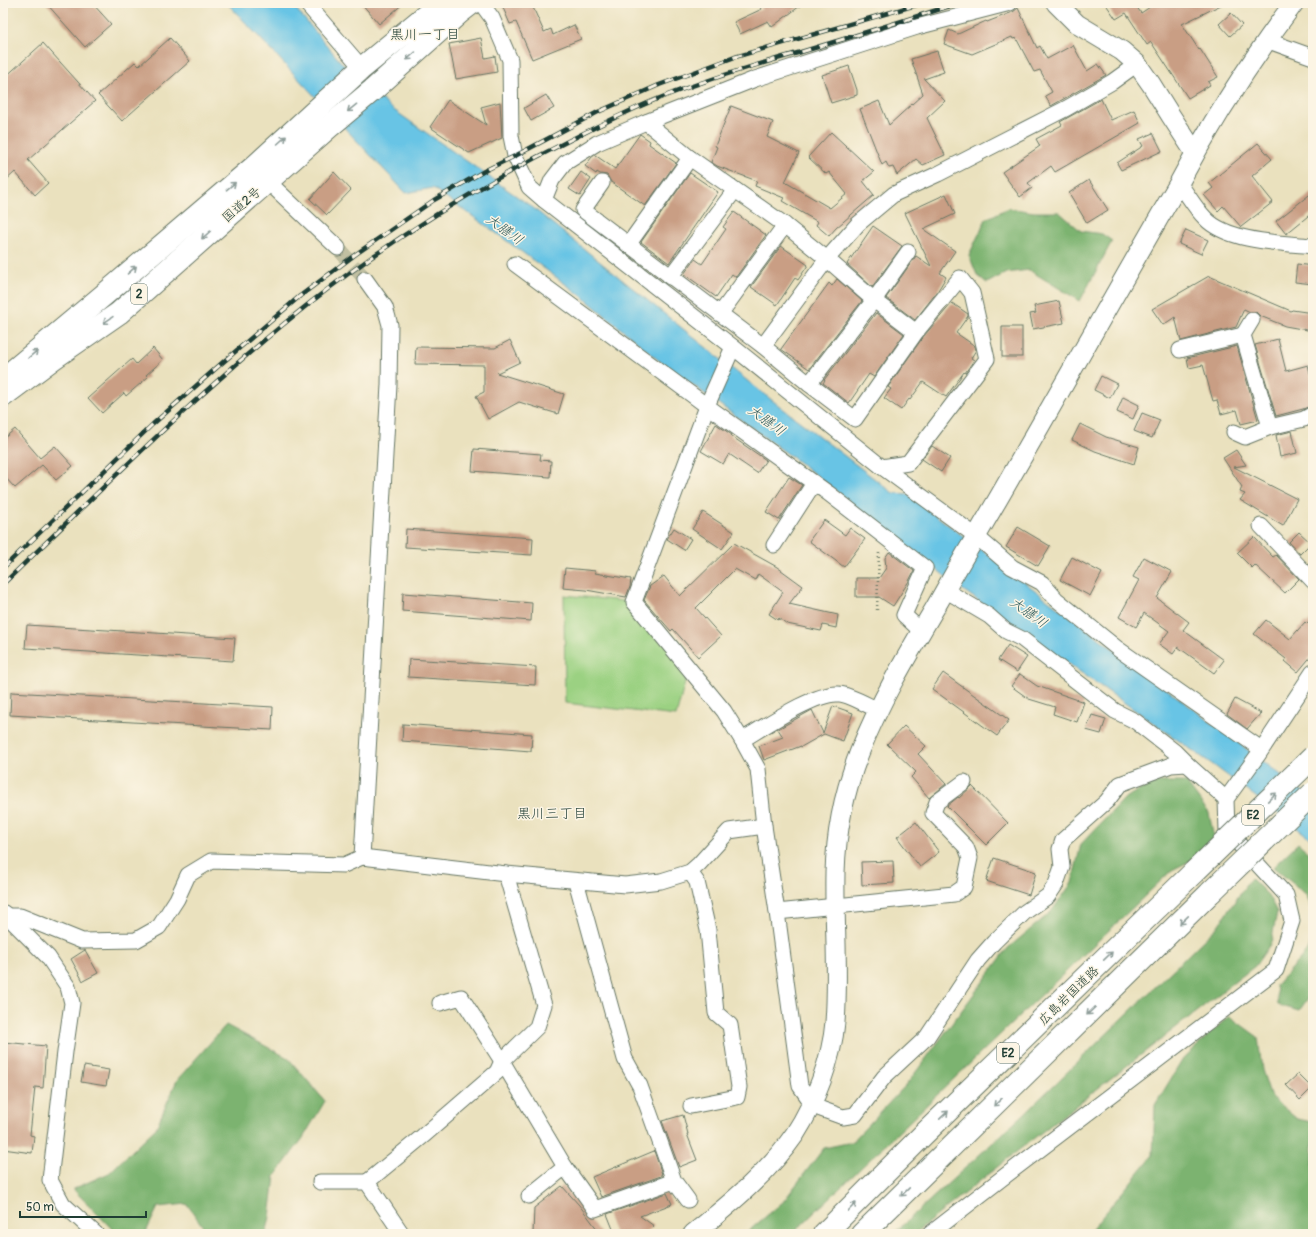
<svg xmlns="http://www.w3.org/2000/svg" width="1316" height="1237" font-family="Pangolin,'Klee One',sans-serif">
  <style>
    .green { fill: #9bd182; stroke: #5d875b }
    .forest { fill: #7cb370; stroke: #4e7852 }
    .water { fill: #67c4e5; stroke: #43808c }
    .building { fill: #c99e84 }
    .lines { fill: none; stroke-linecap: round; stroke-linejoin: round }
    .minor-tunnel { stroke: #c1c0a2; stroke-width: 15; stroke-dasharray: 15 8; stroke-linecap: butt }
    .minor-casing { stroke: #667664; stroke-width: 17 }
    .tertiary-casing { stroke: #667664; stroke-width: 21 }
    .trunk-casing { stroke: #667664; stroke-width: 24 }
    .motorway-casing { stroke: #667664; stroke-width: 24 }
    .path { stroke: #667664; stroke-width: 2.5; stroke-dasharray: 1 3; stroke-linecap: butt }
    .minor { stroke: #fff; stroke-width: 15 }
    .tertiary { stroke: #fff; stroke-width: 19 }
    .trunk { stroke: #fff; stroke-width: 22 }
    .motorway { stroke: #fff; stroke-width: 22 }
    .rail-casing { stroke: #1f3d34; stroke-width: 4.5 }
    .rail { stroke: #fcf5e5; stroke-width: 3; stroke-dasharray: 9; stroke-linecap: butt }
    .motorway-bridge-casing { stroke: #667664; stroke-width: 24; stroke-linecap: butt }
    .motorway-bridge { stroke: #fff; stroke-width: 22 }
    .oneway { stroke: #8f9e9a }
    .labels { text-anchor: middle; stroke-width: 3; stroke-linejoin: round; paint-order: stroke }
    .shield { fill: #fcf5e5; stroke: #617469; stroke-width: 1 }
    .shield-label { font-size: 12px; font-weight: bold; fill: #1f3d34 }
    .street-label { font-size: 13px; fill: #1f3d34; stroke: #fcf5e5 }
    .neighbourhood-label { font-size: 14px; fill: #1f3d34; stroke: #fcf5e5 }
    .water-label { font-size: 14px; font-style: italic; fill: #315f60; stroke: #fcf5e5 }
  </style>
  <rect width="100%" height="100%" fill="#fcf5e5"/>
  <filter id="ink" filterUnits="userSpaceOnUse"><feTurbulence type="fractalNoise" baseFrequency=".025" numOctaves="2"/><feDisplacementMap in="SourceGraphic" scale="8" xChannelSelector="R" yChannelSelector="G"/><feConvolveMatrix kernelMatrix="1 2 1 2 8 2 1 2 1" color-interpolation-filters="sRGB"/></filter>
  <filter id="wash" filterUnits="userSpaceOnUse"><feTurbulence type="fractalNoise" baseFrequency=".012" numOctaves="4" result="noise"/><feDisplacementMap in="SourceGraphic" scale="16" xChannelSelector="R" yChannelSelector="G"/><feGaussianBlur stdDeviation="0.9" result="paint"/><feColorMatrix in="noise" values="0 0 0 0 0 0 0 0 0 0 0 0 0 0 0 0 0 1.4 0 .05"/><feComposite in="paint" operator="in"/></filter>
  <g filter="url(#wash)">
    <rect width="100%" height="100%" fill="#eae1be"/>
    <polygon class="green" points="564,595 634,602 689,668 676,716 565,703"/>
    <g class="forest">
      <polygon points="1008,208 1034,212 1059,212 1081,231 1102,234 1112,241 1080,301 1029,270 1006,273 987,283 977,275 969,255 986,219"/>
      <polygon points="1156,782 1186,782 1209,813 1214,838 1196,858 1172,870 792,1234 745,1234 783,1202 824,1148 852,1142 907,1084 1008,948 1050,913 1072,883 1081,844 1126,797"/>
      <polygon points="1298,843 1313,856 1313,916 1307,895 1273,867"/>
      <polygon points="1251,878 1268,895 1277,912 1271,943 1255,966 1006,1160 914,1234 893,1234 1024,1114 1217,927"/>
      <polygon points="1313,929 1313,991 1299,1011 1278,1005 1276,985 1309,949"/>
      <polygon points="1229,1016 1258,1037 1262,1070 1271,1097 1297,1119 1313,1122 1313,1234 1088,1234 1153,1155 1155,1105 1183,1059"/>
      <polygon points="226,1025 288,1058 325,1101 303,1138 275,1176 270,1217 266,1234 206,1234 206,1231 187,1204 158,1207 145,1234 117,1234 73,1189 109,1173 156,1128 177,1080"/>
    </g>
    <polygon class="water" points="227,3 291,3 340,61 391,108 532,207 760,391 893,493 907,494 1313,799 1313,840 1212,764 963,590 803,465 657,359 583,297 492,230 433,188 406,193"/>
    <g id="blocks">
      <g class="building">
        <polygon points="46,3 92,3 111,24 85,47"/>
        <polygon points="361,3 404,3 379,24"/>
        <polygon points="501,3 531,3 544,32 551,29 553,35 574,25 581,39 532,59 516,22 510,24"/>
        <polygon points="758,3 804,3 772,27 768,21 740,34 734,22 762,9"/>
        <polygon points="1105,3 1140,3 1136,6 1141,13 1156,3 1225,3 1182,24 1199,50 1200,49 1218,77 1208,82 1210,85 1188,98 1151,42 1147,45 1126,13 1116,19"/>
        <polygon points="1018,8 1037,48 1040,46 1047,59 1073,45 1087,71 1098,64 1106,75 1051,106 1045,96 1052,92 1040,70 1034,72 1016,38 1013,39 1012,37 972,54 944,44 949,30 958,34 986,21 987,22 1013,12"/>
        <polygon points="1231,13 1242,25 1230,36 1219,24"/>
        <polygon points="170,38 190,61 122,121 98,95 135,62 139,66"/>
        <polygon points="481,38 485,58 495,56 497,72 456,79 449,44"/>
        <polygon points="43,43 95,101 28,160 48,183 35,195 15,172 3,183 3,79"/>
        <polygon points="937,51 944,72 924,79 945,101 927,118 945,155 923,165 916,159 897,175 893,167 889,168 886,162 882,165 860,109 879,101 889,125 923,94 911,59"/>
        <polygon points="849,66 857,90 857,95 831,103 822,75"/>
        <polygon points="546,95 554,108 531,121 524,108"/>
        <polygon points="1101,99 1111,120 1134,110 1140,123 1055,172 1051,166 1028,183 1032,188 1020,197 1002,172 1040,146 1036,139 1062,125 1060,122"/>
        <polygon points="448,100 486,125 481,107 500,102 502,138 469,153 430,127"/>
        <polygon points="731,106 773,122 767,137 799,153 785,182 830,208 847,194 829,172 826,174 808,157 831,132 874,172 863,181 874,195 836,228 829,236 816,225 818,222 782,201 784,198 755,186 757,181 717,166 711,162 717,147 715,146"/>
        <polygon points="1153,133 1162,151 1121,170 1117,163 1143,146 1139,139"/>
        <polygon points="640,134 650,141 649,144 676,163 645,206 611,182 607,175 600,174 597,172 596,174 585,166 592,157 595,155 615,169"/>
        <polygon points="1258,143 1272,159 1252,176 1273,202 1241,227 1223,206 1218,211 1204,195 1213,188 1209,183"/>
        <polygon points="334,172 351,190 327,215 310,199"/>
        <polygon points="581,172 591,179 580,196 569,189"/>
        <polygon points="690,173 718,192 669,263 641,242"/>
        <polygon points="1089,180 1108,210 1087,223 1069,193"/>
        <polygon points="1313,192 1313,212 1286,234 1276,221"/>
        <polygon points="946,194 955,214 923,229 955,251 940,273 946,277 937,292 915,320 886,298 916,256 931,266 905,213"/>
        <polygon points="734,212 766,235 736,277 732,274 716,297 684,274 695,259 702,264 726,229 723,227"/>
        <polygon points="873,226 902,246 872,287 847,264"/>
        <polygon points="1186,230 1208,240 1201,254 1179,244"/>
        <polygon points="781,246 808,265 798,280 795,278 777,305 751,287"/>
        <polygon points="1297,264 1313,266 1313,284 1295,282"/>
        <polygon points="1209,276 1291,311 1292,310 1313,313 1313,331 1285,326 1260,316 1256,312 1250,312 1244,309 1236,327 1181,341 1175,317 1163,325 1152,309"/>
        <polygon points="837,279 862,301 809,369 781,349 829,283 832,286"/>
        <polygon points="1059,301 1064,323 1033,329 1030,314 1036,313 1034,306"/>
        <polygon points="952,303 968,314 968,316 956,333 975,346 976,350 971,358 974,360 965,373 964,372 946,397 923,382 910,400 909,399 901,410 884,398 891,389 888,387 923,337"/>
        <polygon points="876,313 904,334 874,377 869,374 849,403 823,383 825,380 824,380"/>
        <rect x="1002" y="327" width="20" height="30"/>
        <polygon points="1278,339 1286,371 1308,365 1313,384 1313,405 1303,409 1276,416 1255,345"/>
        <polygon points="510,340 520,362 497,373 564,394 558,414 519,402 488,419 476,396 484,392 484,365 415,364 416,347 495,348"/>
        <polygon points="1237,346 1258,420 1241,424 1237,410 1221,414 1217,400 1213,401 1203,365 1189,368 1187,358"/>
        <polygon points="153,348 163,360 146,375 148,377 126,396 124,393 102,413 88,398 132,359 136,364"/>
        <polygon points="1101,376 1117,384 1110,398 1094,390"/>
        <polygon points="1123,397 1139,405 1133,419 1117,412"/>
        <polygon points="1142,413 1160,420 1152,438 1134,431"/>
        <polygon points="716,424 732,435 731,436 766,460 757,473 729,454 723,464 701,451"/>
        <polygon points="1080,424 1106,437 1139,447 1134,464 1095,451 1072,440"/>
        <polygon points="15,429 40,458 55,446 73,466 56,480 42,465 15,488 3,475 3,439"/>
        <polygon points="1292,431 1297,453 1280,457 1276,435"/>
        <polygon points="932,446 950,458 941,472 922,459"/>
        <polygon points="474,449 541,454 540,460 551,461 550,477 472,471"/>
        <polygon points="1236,450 1246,465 1234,467 1297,499 1283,526 1240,500 1245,494 1240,492 1242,487 1223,458"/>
        <polygon points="789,477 802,485 779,520 766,512"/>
        <polygon points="703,512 734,532 722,549 692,529"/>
        <polygon points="824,520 845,535 850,528 865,539 844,567 809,541"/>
        <polygon points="1018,527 1050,546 1038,566 1006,547"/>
        <polygon points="674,528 691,539 684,550 667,539"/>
        <polygon points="406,529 533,538 532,555 405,547"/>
        <polygon points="1299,532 1311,543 1300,554 1289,542"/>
        <polygon points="1254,537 1273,557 1276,555 1299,579 1285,593 1255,565 1252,568 1237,553"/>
        <polygon points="734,543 777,567 803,586 789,604 838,615 836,628 823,625 821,631 787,624 779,618 778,620 769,614 783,592 758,574 755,580 735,569 696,608 721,636 698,657 673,629 671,631 644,600 650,586 664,576 680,596"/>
        <polygon points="889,552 914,571 909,581 893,606 879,597 856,597 856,578 879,578 886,568 885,558"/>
        <polygon points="1072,557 1102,573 1090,596 1060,580"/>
        <polygon points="1144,557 1172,572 1157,598 1189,622 1183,630 1224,660 1214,673 1178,647 1173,654 1159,644 1169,631 1144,613 1136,627 1119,617 1139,580 1133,577"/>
        <polygon points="565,568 596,571 595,573 631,579 630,587 626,597 586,590 563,588"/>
        <polygon points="403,593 532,603 531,621 402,611"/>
        <polygon points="1313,618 1313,654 1298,672 1285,661 1286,659 1254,634 1266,620 1290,639 1305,622 1307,624"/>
        <polygon points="27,625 235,638 233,661 25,648"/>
        <polygon points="1008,645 1027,657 1017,672 998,660"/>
        <polygon points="409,659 536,667 535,685 408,677"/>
        <polygon points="943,673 1009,720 997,736 932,689"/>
        <polygon points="1020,674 1037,686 1084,702 1077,722 1053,714 1055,707 1029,699 1011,686"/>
        <polygon points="11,692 273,707 272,730 10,715"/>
        <polygon points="1235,699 1261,713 1247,729 1227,714"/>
        <polygon points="833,706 853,713 843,741 824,734 801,747 801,746 764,760 759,746 783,737 778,729 812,710 823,733"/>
        <polygon points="1092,715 1106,719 1101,734 1086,730"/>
        <polygon points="403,724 532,734 531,751 402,741"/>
        <polygon points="904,726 926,746 918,754 946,784 929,798 911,777 916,772 887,744"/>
        <polygon points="972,786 1008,823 986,845 947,806 958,797 959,798"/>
        <polygon points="916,822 939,852 920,867 897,837"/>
        <polygon points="994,858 1036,872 1029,895 986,881"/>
        <polygon points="893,861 894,883 862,885 861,862"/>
        <polygon points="85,950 98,973 83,981 71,959"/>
        <polygon points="3,1042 46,1046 43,1088 35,1087 30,1135 34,1136 32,1153 3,1149"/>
        <polygon points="84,1066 109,1070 106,1086 81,1082"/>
        <polygon points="1298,1074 1312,1088 1300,1100 1286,1085"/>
        <polygon points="683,1115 688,1134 687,1134 697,1160 679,1167 662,1121"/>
        <polygon points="654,1151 662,1174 661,1174 661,1176 601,1197 592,1177"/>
        <polygon points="562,1186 579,1205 601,1234 533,1234 534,1208"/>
        <polygon points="667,1193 672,1204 640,1216 654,1226 644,1234 615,1234 607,1214"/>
      </g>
    </g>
  </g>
  <g filter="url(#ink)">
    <use href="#blocks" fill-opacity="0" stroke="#667664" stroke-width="1"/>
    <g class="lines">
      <polyline class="minor-tunnel" points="338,248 365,279"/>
      <defs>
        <g id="minor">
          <polyline points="306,3 362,68"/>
          <polyline points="481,3 492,18 510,60 511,136 515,156 529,187 544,200 733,347 882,467 976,536 1012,567 1042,583 1056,599 1118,649 1261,749"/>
          <polyline points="1266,40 1313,57"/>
          <polyline points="646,122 690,158 785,225 827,259 874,300 916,332"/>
          <polyline points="261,175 338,248"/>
          <polyline points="602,183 583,210 763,346 809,384 855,419 916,332 960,278 972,293 987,359 908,463 882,467"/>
          <path d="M1179 183C1188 195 1195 208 1205 218 1227 242 1282 243 1313 246"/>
          <polyline points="544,200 552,180 565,163 597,143 646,122 755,79 917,27 1010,3"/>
          <polyline points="628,245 690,158"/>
          <polyline points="515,264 707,406 828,493 925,568 904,615 921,631"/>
          <polyline points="670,277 735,190"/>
          <polyline points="720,314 785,225"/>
          <polyline points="1252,320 1243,335 1270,427"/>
          <polyline points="763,346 827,259 858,224 894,194 938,174 1067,108 1112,82 1137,64"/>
          <polyline points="733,347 709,401 634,602 724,711 742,740 758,769 764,826 777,912 800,1086 812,1103 821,1109 843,1117 855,1115 884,1077 927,1037 978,960 994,942 1025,912 1048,896 1056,884 1062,867 1060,849 1063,840 1107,801 1120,784 1171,765 1187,764"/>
          <polyline points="1180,350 1243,335"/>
          <polyline points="809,384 874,300 908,252"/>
          <polyline points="1234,432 1245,437 1270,427 1304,419 1313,414"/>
          <polyline points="1261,526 1313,581"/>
          <polyline points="774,545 814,483"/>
          <polyline points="945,590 989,616 1006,631 1022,639 1115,711 1135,721 1175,752 1187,764 1226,799"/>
          <path d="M742 740C764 727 815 692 839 694 848 694 869 706 878 710"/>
          <polyline points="362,857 389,385 390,325 385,307 365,279"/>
          <polyline points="690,872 697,882 708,930 716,1013 730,1025 739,1087 737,1097 691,1106"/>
          <polyline points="576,881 625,1059 640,1086 674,1181 688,1200"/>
          <polyline points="777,912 954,894 964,887 970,858 966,847 933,813 937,802 964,782"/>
          <polyline points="4,913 48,957 68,987 72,1003 65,1052 50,1180 63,1204 96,1234"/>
          <polyline points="8,916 20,916 82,941 136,940 159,927 177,899 188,875 211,861 344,865 362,857 506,874 625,885 661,881 690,872 699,864 729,831 764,826"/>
          <polyline points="440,1003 461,997 502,1061 565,1167 595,1209 674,1181"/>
          <polyline points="320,1182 367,1182 402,1234"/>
          <polyline points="367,1182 423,1136 497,1072 502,1061 537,1027 544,1005 506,874"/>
          <polyline points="529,1196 565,1167"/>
          <polyline points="930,1234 1001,1179 1276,970 1292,921 1286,895 1227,831 1226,799 1258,755 1313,672"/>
        </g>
        <g id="tertiary">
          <polyline points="1056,3 1077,24 1122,51 1137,64 1151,84 1171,116 1195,153"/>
          <path d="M693 1234C730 1204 768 1173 795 1134 815 1103 832 1059 835 1022 839 973 834 923 835 873 836 832 845 789 860 751 880 701 908 654 935 608 949 584 962 559 977 535 1045 419 1111 300 1179 183 1212 121 1252 59 1294 3"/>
        </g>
        <g id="trunk">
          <polyline points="7,376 105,294 254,167 362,68 441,3"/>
          <polyline points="3,396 54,358 119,313 330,126 373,90 459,13 472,3"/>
        </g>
        <g id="motorway">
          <polyline points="824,1234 924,1134 1194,872"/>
          <polyline points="862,1234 1211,892"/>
        </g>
      </defs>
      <use href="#minor" class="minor-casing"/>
      <use href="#tertiary" class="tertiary-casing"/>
      <use href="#trunk" class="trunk-casing"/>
      <use href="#motorway" class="motorway-casing"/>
      <polyline class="path" points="877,610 879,552"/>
      <use href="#minor" class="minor"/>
      <use href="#tertiary" class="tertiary"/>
      <use href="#trunk" class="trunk"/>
      <use href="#motorway" class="motorway"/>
      <defs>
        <g id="rail">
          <polyline points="3,568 153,424 222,363 300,296 356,254 434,200 486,170 515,156 598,112 659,85 735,57 923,3"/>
          <path d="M3 584C103 488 202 388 311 302 391 239 480 185 572 139 602 124 633 108 665 96 709 79 755 65 801 52 854 36 906 20 959 3"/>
        </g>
      </defs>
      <use href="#rail" class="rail-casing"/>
      <use href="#rail" class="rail"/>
      <defs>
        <g id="motorway-bridge">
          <polyline points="1194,872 1313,757"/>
          <polyline points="1211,892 1313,793"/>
        </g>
      </defs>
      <use href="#motorway-bridge" class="motorway-bridge-casing"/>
      <use href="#motorway-bridge" class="motorway-bridge"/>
    </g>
    <defs><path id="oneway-shaft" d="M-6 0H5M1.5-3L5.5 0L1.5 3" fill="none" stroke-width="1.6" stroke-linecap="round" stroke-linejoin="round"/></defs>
    <g class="oneway">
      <use href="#oneway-shaft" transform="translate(411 56) rotate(138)"/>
      <use href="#oneway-shaft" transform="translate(352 108) rotate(141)"/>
      <use href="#oneway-shaft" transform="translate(282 140) rotate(-42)"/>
      <use href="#oneway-shaft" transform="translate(231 186) rotate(-40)"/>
      <use href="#oneway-shaft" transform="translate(206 235) rotate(138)"/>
      <use href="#oneway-shaft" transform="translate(132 270) rotate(-41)"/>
      <use href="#oneway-shaft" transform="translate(108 320) rotate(145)"/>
      <use href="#oneway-shaft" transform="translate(33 354) rotate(-40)"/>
      <use href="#oneway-shaft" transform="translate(1272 797) rotate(-44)"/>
      <use href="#oneway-shaft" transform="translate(1184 920) rotate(136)"/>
      <use href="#oneway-shaft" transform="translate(1108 956) rotate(-44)"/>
      <use href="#oneway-shaft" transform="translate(1091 1011) rotate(136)"/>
      <use href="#oneway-shaft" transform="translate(998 1102) rotate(136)"/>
      <use href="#oneway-shaft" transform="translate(944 1115) rotate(-44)"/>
      <use href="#oneway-shaft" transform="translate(905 1192) rotate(136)"/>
      <use href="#oneway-shaft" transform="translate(852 1207) rotate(-45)"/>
    </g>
  </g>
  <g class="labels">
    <g class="shield">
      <rect x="131" y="284" width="16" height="20" rx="3"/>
      <rect x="1242" y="805" width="22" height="20" rx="3"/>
      <rect x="997" y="1043" width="22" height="20" rx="3"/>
    </g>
    <g class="shield-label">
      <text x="139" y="298">2</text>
      <text x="1253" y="819">E2</text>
      <text x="1008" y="1057">E2</text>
    </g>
    <g class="street-label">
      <text transform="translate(241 204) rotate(-41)" y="5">国道2号</text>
      <text transform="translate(1068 995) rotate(-44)" y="5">広島岩国道路</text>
    </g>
    <g class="neighbourhood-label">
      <text x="425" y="39">黒川一丁目</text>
      <text x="552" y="818">黒川三丁目</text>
    </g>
    <g class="water-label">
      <text transform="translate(505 229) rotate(36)" y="5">大膳川</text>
      <text transform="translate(767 420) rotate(36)" y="5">大膳川</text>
      <text transform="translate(1029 612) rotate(36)" y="5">大膳川</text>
    </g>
  </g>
  <rect width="1316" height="1237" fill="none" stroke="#fcf5e5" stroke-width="16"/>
  <path d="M20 1211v6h126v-6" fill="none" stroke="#1f3d34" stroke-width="2"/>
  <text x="26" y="1211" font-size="12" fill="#1f3d34" stroke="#fcf5e5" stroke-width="3" paint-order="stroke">50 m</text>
</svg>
